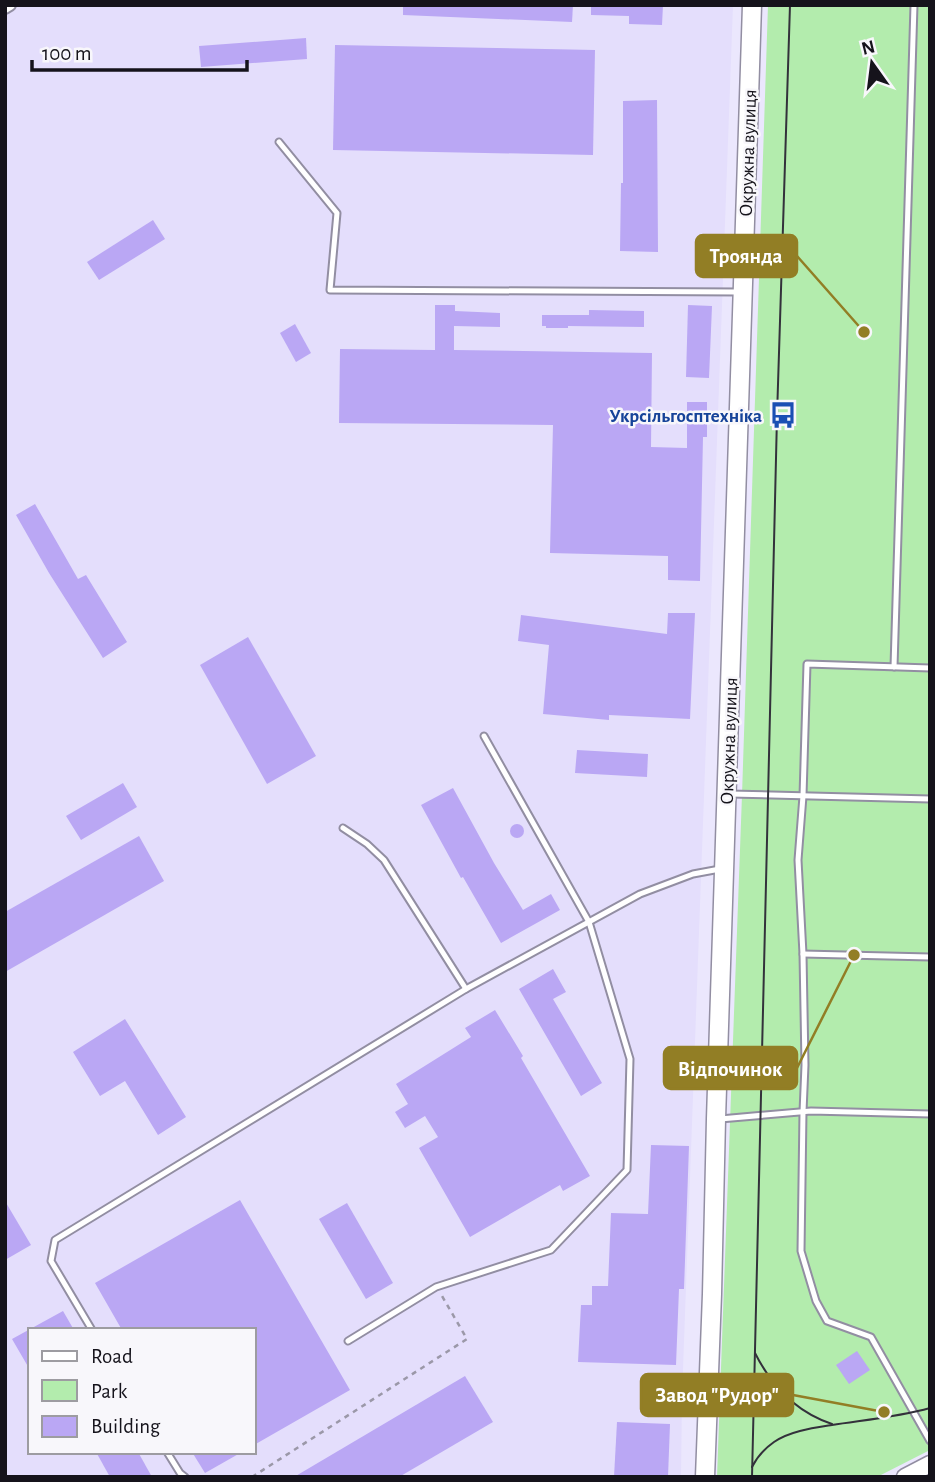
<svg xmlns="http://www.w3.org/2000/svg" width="935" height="1482" font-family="'Alegreya Sans',sans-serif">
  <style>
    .built { fill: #e4defc; fill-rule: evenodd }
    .green { fill: #b3ecad }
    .building { fill: #baa7f4 }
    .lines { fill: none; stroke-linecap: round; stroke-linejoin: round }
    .service-casing { stroke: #928ea2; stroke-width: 9 }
    .minor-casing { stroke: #928ea2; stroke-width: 14 }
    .secondary-casing { stroke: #928ea2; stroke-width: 19 }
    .primary-casing { stroke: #928ea2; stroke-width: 21 }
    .path { stroke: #9b98a8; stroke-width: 2.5; stroke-dasharray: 5 5; stroke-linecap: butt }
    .service { stroke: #fff; stroke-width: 5 }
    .minor { stroke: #fff; stroke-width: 10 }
    .secondary { stroke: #fff; stroke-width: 16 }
    .primary { stroke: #fff; stroke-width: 18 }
    .tram { stroke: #33313b; stroke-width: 2 }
    .labels { text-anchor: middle; stroke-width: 5; stroke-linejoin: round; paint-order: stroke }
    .street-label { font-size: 19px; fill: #15131b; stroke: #f8f7fb }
    .transit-label { font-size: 19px; font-weight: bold; fill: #164399; stroke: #f8f7fb; text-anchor: end }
    .leader { fill: none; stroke: #927e25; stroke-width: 2.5 }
    .callout-dot { fill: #927e25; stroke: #f8f7fb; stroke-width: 2.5 }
    .callout { fill: #927e25; stroke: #927e25; stroke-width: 2.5 }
    .callout-label { font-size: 21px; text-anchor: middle; font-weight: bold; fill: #fff }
  </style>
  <rect width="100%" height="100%" fill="#ebe7fd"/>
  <path class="built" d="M5 5H733L682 1396 681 1477H5ZM30 1330H254V1452H30Z"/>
  <polygon class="green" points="768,5 930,5 930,1450 877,1477 717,1477 742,795"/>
  <g class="building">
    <polygon points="403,5 573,5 572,22 403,15"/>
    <polygon points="591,5 663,5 662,25 629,24 629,16 591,15"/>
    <polygon points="306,38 307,59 201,67 199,46"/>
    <polygon points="335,45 595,50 593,155 333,150"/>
    <polygon points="657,100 658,252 620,251 621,183 623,183 623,101"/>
    <polygon points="153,220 165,239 99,280 87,262"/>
    <polygon points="435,305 455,305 455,311 500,313 500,327 454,326 454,350 652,353 651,447 687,448 687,402 707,402 707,437 703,437 700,581 668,580 668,556 550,553 553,425 339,423 340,349 435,350"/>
    <polygon points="688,305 712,306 709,378 686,377"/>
    <polygon points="589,310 644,311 644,327 568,326 568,328 546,328 546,326 542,326 542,315 589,315"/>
    <polygon points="295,324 311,353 296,362 280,333"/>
    <polygon points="35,504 78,579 86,575 127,642 103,658 49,573 16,515"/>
    <polygon points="668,613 695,613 690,719 609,715 609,720 543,714 549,645 518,641 521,615 667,634"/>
    <polygon points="248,637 316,756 267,784 200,665"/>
    <polygon points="577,750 648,754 647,777 575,773"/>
    <polygon points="123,783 137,807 81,840 66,816"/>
    <polygon points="453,788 494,863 523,910 551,894 560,910 501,943 463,877 461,878 421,805"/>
    <circle cx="517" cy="831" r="7"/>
    <polygon points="139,836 164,881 5,972 5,912"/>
    <polygon points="553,969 566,992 553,999 602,1083 581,1096 519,989"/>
    <polygon points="495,1010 523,1056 521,1058 590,1176 563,1191 560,1185 470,1237 419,1148 438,1137 425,1116 405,1128 395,1112 408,1104 396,1084 471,1037 465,1028"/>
    <polygon points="125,1019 186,1117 158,1135 125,1081 100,1096 73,1052"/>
    <polygon points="651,1145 689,1146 684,1289 679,1289 676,1365 578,1362 581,1305 592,1305 592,1286 608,1286 611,1213 648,1214"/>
    <polygon points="240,1200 350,1390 254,1445 254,1330 122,1330 95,1283"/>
    <polygon points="5,1201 31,1245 5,1260"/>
    <polygon points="347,1203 393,1283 366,1299 319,1219"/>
    <polygon points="63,1311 74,1330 30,1330 30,1370 12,1339"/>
    <polygon points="857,1351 870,1370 849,1384 836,1365"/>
    <polygon points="465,1376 493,1422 399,1477 294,1477"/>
    <polygon points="617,1422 670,1424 668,1477 614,1477"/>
    <polygon points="96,1452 138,1452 152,1477 110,1477"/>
    <polygon points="192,1452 242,1452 205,1473"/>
  </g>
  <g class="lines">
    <defs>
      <g id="service">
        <polyline points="279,142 337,213 330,290 739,292"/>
        <polyline points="894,667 914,5"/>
        <polyline points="930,668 807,664 803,796 798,860 803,954 805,1065 803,1112 801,1251 816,1301 827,1321 871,1337 930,1441"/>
        <polyline points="730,794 930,799"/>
        <polyline points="343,828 367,844 384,860 466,989 640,894 693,874 720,869"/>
        <polyline points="803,954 930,957"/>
        <polyline points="720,1119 811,1111 930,1114"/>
        <polyline points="92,1330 51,1261 55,1240 466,989"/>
        <polyline points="348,1341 436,1287 551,1250 627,1170 630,1059 589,922 484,736"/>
        <polyline points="167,1452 180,1473 185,1477"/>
      </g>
      <polyline id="minor" points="5,8 10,5"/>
      <polyline id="secondary" points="905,1477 930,1464"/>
      <polyline id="primary" points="705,1477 712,1294 716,1119 752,5"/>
    </defs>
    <use href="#service" class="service-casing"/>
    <use href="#minor" class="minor-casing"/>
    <use href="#secondary" class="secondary-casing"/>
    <use href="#primary" class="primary-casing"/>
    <polyline class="path" points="252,1477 467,1339 442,1296"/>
    <use href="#service" class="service"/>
    <use href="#minor" class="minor"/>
    <use href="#secondary" class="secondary"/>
    <use href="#primary" class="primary"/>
    <g class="tram">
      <path d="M755 1353C772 1387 796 1412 832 1424"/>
      <path d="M752 1467C757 1457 764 1449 774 1442 790 1431 813 1428 832 1425 864 1420 898 1417 930 1408"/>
      <polyline points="752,1477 777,416 790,5"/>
    </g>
  </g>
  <defs>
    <symbol id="bus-bare" viewBox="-9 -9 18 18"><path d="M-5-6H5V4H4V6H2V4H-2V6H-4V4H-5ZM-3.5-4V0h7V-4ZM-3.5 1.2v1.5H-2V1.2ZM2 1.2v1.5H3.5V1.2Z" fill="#1a4fb4" stroke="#f8f7fb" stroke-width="2.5" paint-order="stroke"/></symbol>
  </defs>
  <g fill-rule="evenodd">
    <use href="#bus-bare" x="764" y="396" width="38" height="38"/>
  </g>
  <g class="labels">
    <g class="street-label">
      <text transform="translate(747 153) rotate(-88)" y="7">Окружна вулиця</text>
      <text transform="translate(728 741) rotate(-88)" y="7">Окружна вулиця</text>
    </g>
    <g class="transit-label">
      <text x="762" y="422">Укрсільгосптехніка</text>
    </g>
  </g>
  <path class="leader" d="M864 332L797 256M854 955L797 1068M884 1412L793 1395"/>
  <g class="callout-dot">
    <circle cx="864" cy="332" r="7"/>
    <circle cx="854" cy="955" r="7"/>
    <circle cx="884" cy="1412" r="7"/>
  </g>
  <g class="callout">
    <rect x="696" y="235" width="101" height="42" rx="7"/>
    <rect x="664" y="1047" width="133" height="42" rx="7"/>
    <rect x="641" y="1374" width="152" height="42" rx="7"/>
  </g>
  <g class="callout-label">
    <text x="746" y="263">Троянда</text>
    <text x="730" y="1076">Відпочинок</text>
    <text x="717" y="1402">Завод "Рудор"</text>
  </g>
  <rect width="935" height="1482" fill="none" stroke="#15131b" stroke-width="14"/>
  <rect x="28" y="1328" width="228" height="126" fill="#f8f7fb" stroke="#9d9ca1" stroke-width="2"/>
  <rect x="42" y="1351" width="35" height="10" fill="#ffffff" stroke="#9d9ca1" stroke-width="2"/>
  <text x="91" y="1363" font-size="21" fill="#15131b">Road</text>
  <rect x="42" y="1380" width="35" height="21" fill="#b3ecad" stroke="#9d9ca1" stroke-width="2"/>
  <text x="91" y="1398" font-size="21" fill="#15131b">Park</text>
  <rect x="42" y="1416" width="35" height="21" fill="#baa7f4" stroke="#9d9ca1" stroke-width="2"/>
  <text x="91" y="1433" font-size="21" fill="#15131b">Building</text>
  <g transform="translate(872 63) rotate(346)" stroke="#f8f7fb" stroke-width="5" paint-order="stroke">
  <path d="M0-5L12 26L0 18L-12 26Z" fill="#15131b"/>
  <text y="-10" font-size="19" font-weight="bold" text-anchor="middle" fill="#15131b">N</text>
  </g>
  <path d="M32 60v10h215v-10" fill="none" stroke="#15131b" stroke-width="3.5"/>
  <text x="42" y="60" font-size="21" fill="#15131b" stroke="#f8f7fb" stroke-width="5" paint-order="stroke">100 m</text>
</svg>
